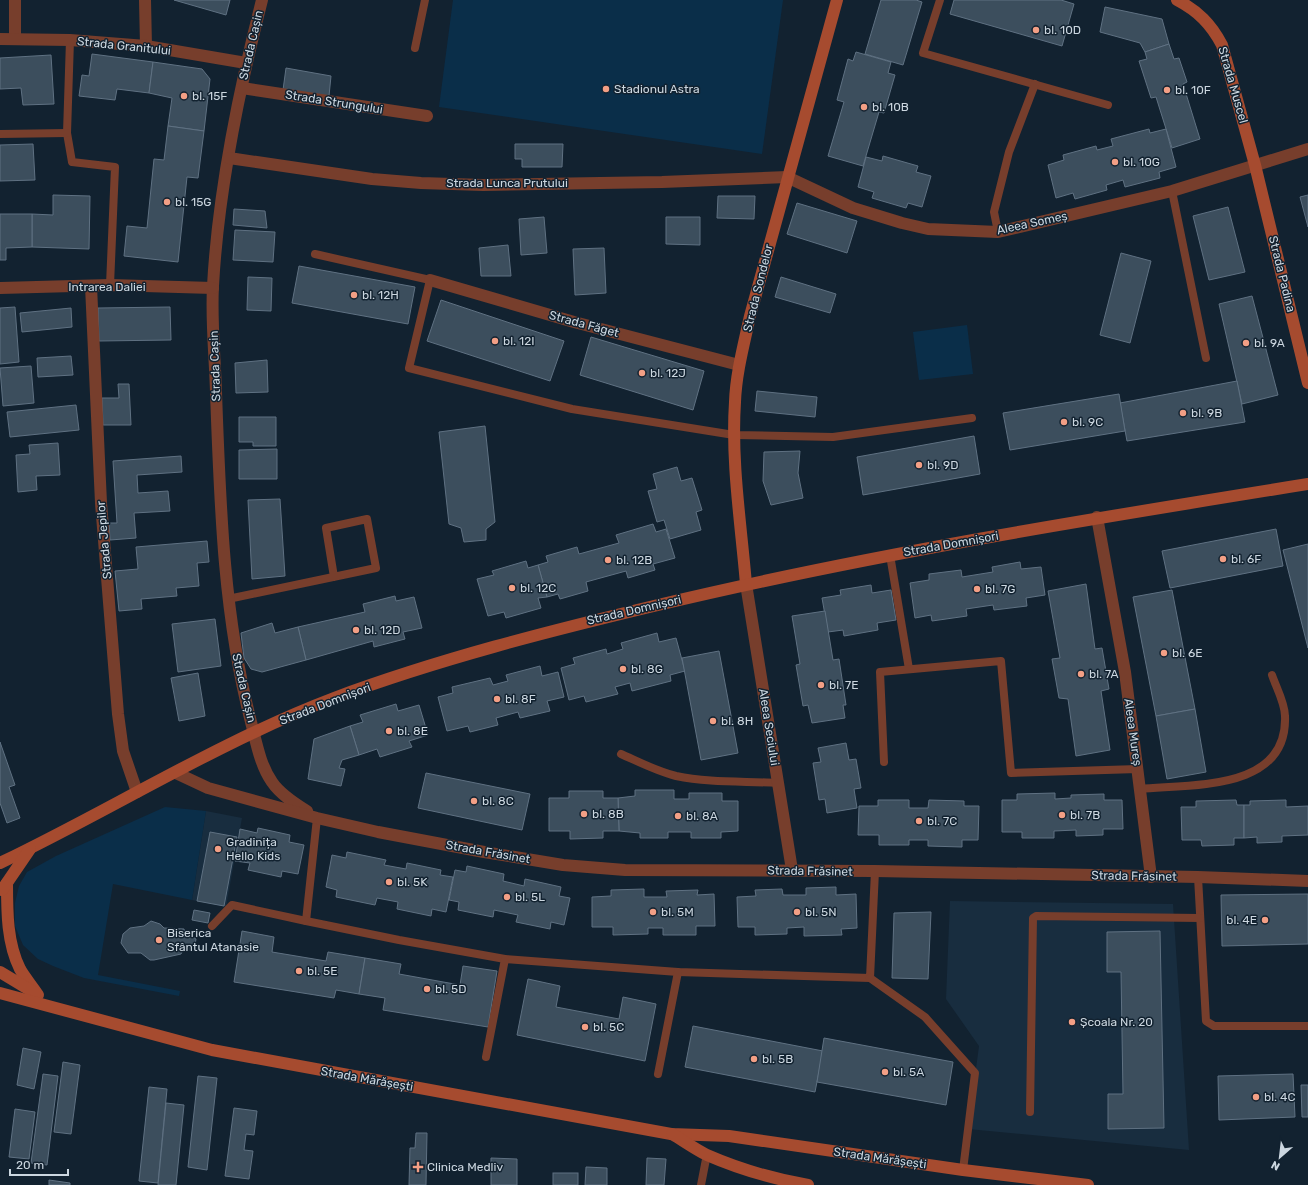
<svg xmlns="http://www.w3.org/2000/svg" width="1308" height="1185" font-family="Rubik,sans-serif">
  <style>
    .built { fill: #182d3f }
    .green { fill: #0a2e49 }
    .building { fill: #3c4e5d; stroke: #5f7182 }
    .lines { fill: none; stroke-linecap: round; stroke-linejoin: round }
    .lane { stroke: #773e2c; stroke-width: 8 }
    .street { stroke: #773e2c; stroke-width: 12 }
    .secondary { stroke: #a64b2f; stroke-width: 12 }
    .poi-dot { fill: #f39f85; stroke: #122230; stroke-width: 1.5 }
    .labels { text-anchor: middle; stroke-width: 3; stroke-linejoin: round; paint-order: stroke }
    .poi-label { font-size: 12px; fill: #ccd7e0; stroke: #122230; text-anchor: start }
    .street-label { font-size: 12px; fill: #ccd7e0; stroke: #122230 }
  </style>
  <rect width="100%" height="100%" fill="#122230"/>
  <g class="built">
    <polygon points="206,811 242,818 226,907 192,900"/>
    <polygon points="950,901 1173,904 1189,1150 968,1129 979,1046 946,999"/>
  </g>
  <g class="green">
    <polygon points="453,0 783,0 762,154 439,107"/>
    <polygon points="967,325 973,374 919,380 913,332"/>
    <polygon points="165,807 206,811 192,900 113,884 98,975 180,991 179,996 84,978 53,966 38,959 23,945 15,926 15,903 19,886 27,872 56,856"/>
  </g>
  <g class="building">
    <polygon points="174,0 230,0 226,15"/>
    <polygon points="881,0 916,0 922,2 903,65 865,54"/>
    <polygon points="954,0 1061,0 1074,4 1062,46 950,14"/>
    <polygon points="1105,7 1162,19 1169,44 1145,52 1140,43 1100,32"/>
    <polygon points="1169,44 1174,59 1179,58 1187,82 1183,84 1200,139 1172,148 1156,97 1151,98 1139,61 1147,59 1145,52"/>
    <polygon points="856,52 891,62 888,73 895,75 884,113 879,112 863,166 828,156 844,102 837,100 848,59 853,61"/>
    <polygon points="92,54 153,62 149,93 117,89 115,100 79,96 82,75 89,76"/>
    <polygon points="51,55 54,104 23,105 21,88 0,89 0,58"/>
    <polygon points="153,62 202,69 210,79 204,131 168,126 172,98 149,93"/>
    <polygon points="286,68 331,76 329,96 283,90"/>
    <polygon points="168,126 204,131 198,178 187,177 178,262 124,256 127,226 147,228 154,159 164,160"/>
    <polygon points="1149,129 1150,133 1166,129 1176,167 1159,172 1160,178 1125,187 1123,180 1106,185 1107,190 1075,199 1073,193 1056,198 1048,165 1064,160 1063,155 1096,146 1097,150 1113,146 1111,139"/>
    <polygon points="33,144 35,180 0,181 0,145"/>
    <polygon points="515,144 563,144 562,167 522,167 522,159 515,159"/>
    <polygon points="883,156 918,166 916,172 931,176 922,207 908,203 906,208 872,198 874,192 858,187 866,157 882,161"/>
    <polygon points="53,195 90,196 89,249 32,247 32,214 53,215"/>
    <polygon points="1308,195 1308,227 1300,197"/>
    <polygon points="718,196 755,196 754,219 717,218"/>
    <polygon points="797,203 857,221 847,253 787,234"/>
    <polygon points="1228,207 1245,272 1209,280 1193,216"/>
    <polygon points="234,209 265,211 267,228 233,225"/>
    <polygon points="0,214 32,214 32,247 6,248 6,260 0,260"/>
    <polygon points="544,217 547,253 521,255 519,219"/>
    <polygon points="666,217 700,217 700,245 666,244"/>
    <polygon points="235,230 275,232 273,262 233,260"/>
    <polygon points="508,245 511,276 481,276 479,248"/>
    <polygon points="604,248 606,293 575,295 573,249"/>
    <polygon points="1121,253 1151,261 1130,343 1100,335"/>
    <polygon points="299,266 415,287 408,324 292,303"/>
    <polygon points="248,277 272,278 271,311 247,310"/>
    <polygon points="781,277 836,294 830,313 775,297"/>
    <polygon points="1252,296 1278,395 1242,404 1219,304"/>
    <polygon points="441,300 564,341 550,381 427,341"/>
    <polygon points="15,307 19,362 0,364 0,308"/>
    <polygon points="170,307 171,340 99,341 98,308"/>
    <polygon points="71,308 72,327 22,332 20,313"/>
    <polygon points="591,337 704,371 693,410 580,375"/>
    <polygon points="71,356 73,375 38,377 37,358"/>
    <polygon points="267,360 268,392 236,393 235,363"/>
    <polygon points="31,366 34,403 3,406 0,368"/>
    <polygon points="1237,381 1245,422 1127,441 1120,403"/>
    <polygon points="118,384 129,384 131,425 103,425 102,398 119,398"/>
    <polygon points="757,391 817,397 815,417 755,411"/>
    <polygon points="1119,394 1125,431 1010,450 1003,413"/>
    <polygon points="76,405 79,430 10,437 7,412"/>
    <polygon points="239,417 276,417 276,446 253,446 253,442 239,442"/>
    <polygon points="485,426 495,522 486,529 486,540 464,542 461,528 449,524 439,432"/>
    <polygon points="974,436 980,474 863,495 857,457"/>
    <polygon points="58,443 60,475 36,476 37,490 18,492 16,455 30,454 29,445"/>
    <polygon points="277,449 277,479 239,479 239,450"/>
    <polygon points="800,451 798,473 803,498 771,505 763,481 764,452"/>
    <polygon points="181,456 182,472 137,475 138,493 168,491 170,511 134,513 136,538 110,540 109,523 117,523 113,461"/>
    <polygon points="677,467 681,481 692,478 702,510 696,512 701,530 670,539 664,520 657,522 648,491 657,489 653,474"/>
    <polygon points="280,499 285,576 252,579 248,500"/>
    <polygon points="653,524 656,532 666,529 675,558 653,564 655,570 628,578 626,571 586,582 588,591 560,599 558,594 547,597 538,565 548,562 546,556 577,547 579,554 619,543 616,535"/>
    <polygon points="1276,529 1283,566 1170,588 1162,551"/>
    <polygon points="207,541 209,562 197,563 199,586 176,588 177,596 141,599 142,609 119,611 115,571 138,569 136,547"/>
    <polygon points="1308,544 1308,648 1283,550"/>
    <polygon points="526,561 528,568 538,565 547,597 538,598 541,608 506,618 504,612 488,616 477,579 494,575 492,571"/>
    <polygon points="1020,562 1021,569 1041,567 1045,595 1026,598 1027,606 994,610 993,605 966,609 967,616 932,621 931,615 915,618 910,583 929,580 929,574 961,570 962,577 993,572 992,567"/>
    <polygon points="1086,584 1095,649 1102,648 1109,689 1101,691 1110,750 1076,756 1068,699 1059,698 1052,659 1060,658 1048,591"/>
    <polygon points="871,585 872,593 891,590 896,620 877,623 878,630 844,636 843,630 828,632 822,598 841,595 840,590"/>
    <polygon points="1172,590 1195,709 1156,716 1133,597"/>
    <polygon points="395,596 396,601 414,597 422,628 403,632 405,639 374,647 373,641 306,660 298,627 365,612 363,604"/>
    <polygon points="825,611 833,660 839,659 846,705 843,705 845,718 812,723 808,705 803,706 796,665 800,664 792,616"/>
    <polygon points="215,619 221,666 178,672 172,624"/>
    <polygon points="272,623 275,633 298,627 306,660 262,672 251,669 244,658 241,633"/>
    <polygon points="657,633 659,642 676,638 685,671 670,675 671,681 632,691 630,683 615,687 618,694 586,702 584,696 569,700 561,668 575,664 573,658 606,649 607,654 623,649 621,643"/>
    <polygon points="719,651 738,753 701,760 682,658"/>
    <polygon points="540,666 542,676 558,672 564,697 547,701 550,711 520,718 518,712 496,718 498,725 470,732 468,726 447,731 438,697 453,693 452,687 490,678 493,685 508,681 506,675"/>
    <polygon points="198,673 205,716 179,721 171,678"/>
    <polygon points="396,704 398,711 419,705 428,735 409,741 412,747 380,757 377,749 359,755 350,726 363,722 360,715"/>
    <polygon points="1195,709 1206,772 1167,779 1156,716"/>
    <polygon points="350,726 359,755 342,760 339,768 345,769 341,786 308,779 314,739"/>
    <polygon points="0,742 15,785 9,787 20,818 7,823 0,803"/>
    <polygon points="846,743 849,760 856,759 861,788 854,789 857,808 827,813 825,799 819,800 813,763 821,762 818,748"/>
    <polygon points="426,773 530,794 522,830 418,808"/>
    <polygon points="635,790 674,790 674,799 689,799 689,793 722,793 722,801 738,801 738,831 721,832 721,838 691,838 691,832 668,832 668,838 640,838 640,833 619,831 618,798 635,796"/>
    <polygon points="569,791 603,791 603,798 618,798 619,831 603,831 603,838 570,839 570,831 549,831 549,798 569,798"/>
    <polygon points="1055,793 1055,799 1071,798 1071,795 1104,794 1104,800 1122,800 1123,829 1103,829 1103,835 1076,836 1076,830 1054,831 1054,838 1022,838 1022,832 1002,832 1002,800 1017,800 1017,794"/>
    <polygon points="878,800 909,800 909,808 928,808 929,800 964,801 964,806 979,806 978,840 962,840 962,847 928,846 928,840 909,840 909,845 879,845 879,835 858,835 859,806 878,806"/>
    <polygon points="1236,800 1237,805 1244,805 1244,838 1234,838 1234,845 1202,846 1201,840 1182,840 1181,807 1196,807 1196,801"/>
    <polygon points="1286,800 1286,807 1308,806 1308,835 1282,836 1282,842 1257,843 1257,837 1244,838 1244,805 1250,805 1250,801"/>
    <polygon points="258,828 290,835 289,842 304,845 298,874 282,871 281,877 248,870 250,863 235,861 240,829 257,833"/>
    <polygon points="210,832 237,837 224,906 197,901"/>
    <polygon points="347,852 386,860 384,865 406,869 407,863 441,870 440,875 453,877 446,912 432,909 431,916 397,909 398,902 377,898 375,905 336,897 337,890 326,887 332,855 346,858"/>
    <polygon points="467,866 504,874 503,881 524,886 525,879 561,887 559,896 570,898 564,925 551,922 550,929 516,922 518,915 494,910 493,917 458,910 459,902 449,900 455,870 466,872"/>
    <polygon points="836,887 836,895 856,894 857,928 841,929 842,935 804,936 804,927 787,928 787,934 755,935 755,927 738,927 737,897 756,896 755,890 782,889 783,895 806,895 806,888"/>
    <polygon points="644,889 644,897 667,897 666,891 698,890 697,895 714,894 715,926 696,926 696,935 663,935 663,928 648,928 648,934 613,935 613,927 592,927 592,897 611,896 611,890"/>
    <polygon points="1308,894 1308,944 1222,946 1221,895"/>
    <polygon points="194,910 210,913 208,923 192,920"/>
    <polygon points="931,912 928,979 892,978 894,913"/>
    <polygon points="151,921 160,924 164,928 184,929 185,933 193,934 193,937 196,939 195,945 192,946 193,950 183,950 181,954 154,960 150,960 141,953 128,953 121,943 123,934 130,928 144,926"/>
    <polygon points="242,931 274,937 272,952 326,961 328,952 365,958 359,994 336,990 334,998 234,982"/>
    <polygon points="1160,931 1164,1128 1108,1129 1108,1094 1123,1094 1121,972 1107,972 1107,932"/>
    <polygon points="365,958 401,964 399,974 460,985 463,966 497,971 488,1027 383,1010 385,998 359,994"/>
    <polygon points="528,979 560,986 556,1007 619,1019 623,997 656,1004 645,1061 517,1035"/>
    <polygon points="693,1026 823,1051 815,1092 685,1067"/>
    <polygon points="824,1038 953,1062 946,1105 817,1082"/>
    <polygon points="23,1048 41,1052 34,1089 17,1085"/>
    <polygon points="63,1062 80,1065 71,1134 54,1132"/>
    <polygon points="43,1074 58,1076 47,1165 31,1163"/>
    <polygon points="1293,1074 1295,1117 1219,1120 1218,1076"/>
    <polygon points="198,1076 217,1078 207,1170 188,1167"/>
    <polygon points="1301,1085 1308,1085 1308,1117 1302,1117"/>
    <polygon points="149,1087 167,1089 158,1183 139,1181"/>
    <polygon points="166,1103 184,1105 176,1185 158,1185"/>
    <polygon points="234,1108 257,1111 254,1135 246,1134 244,1150 253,1151 249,1179 225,1176"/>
    <polygon points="15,1109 35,1112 29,1159 9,1157"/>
    <polygon points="416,1133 427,1133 426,1185 409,1185 410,1148 415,1148"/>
    <polygon points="491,1158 517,1159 517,1185 491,1185"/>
    <polygon points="647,1158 666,1159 664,1185 646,1185"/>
    <polygon points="586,1167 607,1168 607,1185 585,1185"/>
    <rect x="553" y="1173" width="25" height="12"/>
    <polygon points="49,1180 70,1183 70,1185 49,1185"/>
  </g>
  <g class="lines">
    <g class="lane">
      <polyline points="940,0 923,53 1108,105"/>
      <polyline points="70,40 67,133 72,162 115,167 110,285"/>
      <polyline points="415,48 425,0"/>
      <polyline points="0,134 67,133"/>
      <polyline points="1172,191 1206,358"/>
      <polyline points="998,232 994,212 1009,152 1035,84"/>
      <polyline points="315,254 430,280 409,368 572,409 734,435 833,437 972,418"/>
      <polyline points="890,555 909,669"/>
      <polyline points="228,599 376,568 367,519 326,528 334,577"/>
      <path d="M621 754C639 762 656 771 676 776 709 783 744 781 778 783"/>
      <polyline points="884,762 880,672 1001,661 1011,773 1138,769"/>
      <path d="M1140 789C1193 784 1288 791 1285 716 1285 703 1276 687 1272 675"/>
      <polyline points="317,818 306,921 399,940 505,959 678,972 870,978 875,871"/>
      <polyline points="1198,877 1206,1021 1214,1026 1308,1026"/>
      <polyline points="212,926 232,905 306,921"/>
      <polyline points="870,978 925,1017 975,1073 963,1170"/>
      <polyline points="486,1057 505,959"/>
      <polyline points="658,1074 678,972"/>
      <polyline points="1030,1112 1033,918 1036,916 1200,918"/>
      <polyline points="701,1185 707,1154"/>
    </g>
    <g class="street">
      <polyline points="15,0 15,39"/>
      <polyline points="145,0 146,46"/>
      <path d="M262 0C239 90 218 193 213 286 211 321 215 357 216 392 220 502 223 614 251 722 256 741 260 765 272 782 280 794 294 803 307 811"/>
      <polyline points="0,39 70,40 146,46 246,63"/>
      <polyline points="242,88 427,116"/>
      <polyline points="229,158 372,179 421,183 483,185 662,182 787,177 853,208 902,223 928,229 998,232 1172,191 1308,149"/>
      <polyline points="430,280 574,322 739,365"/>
      <polyline points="91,286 101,503 118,714 123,751 137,792"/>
      <polyline points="0,288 110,285 213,288"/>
      <polyline points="1097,517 1125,672 1151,877"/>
      <polyline points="746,584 792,870"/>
      <polyline points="176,773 208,788 317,818 378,832 484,852 563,865 625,870 875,871 1198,877 1308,881"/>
    </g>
    <g class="secondary">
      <path d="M1177 0C1198 11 1211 24 1222 45L1255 165 1308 383"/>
      <path d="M746 584C741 524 731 462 735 402 736 373 744 344 750 316L837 0"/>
      <path d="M0 863C111 810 218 742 334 698 439 659 549 631 658 605 872 554 1090 519 1308 484"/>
      <path d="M7 883C7 912 7 943 20 969 25 978 33 987 38 995"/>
      <polyline points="2,890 30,849"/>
      <polyline points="0,972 35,993"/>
      <polyline points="0,993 212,1050 671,1134 729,1136 963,1170 1088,1185"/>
      <path d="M672 1134C684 1141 695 1149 707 1155 739 1169 774 1179 808 1185"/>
    </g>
  </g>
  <g class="poi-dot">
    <circle cx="1036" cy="30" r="4"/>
    <circle cx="606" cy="89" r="4"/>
    <circle cx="1167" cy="90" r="4"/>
    <circle cx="184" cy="96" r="4"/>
    <circle cx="864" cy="107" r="4"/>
    <circle cx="1115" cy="162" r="4"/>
    <circle cx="167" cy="202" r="4"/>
    <circle cx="354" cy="295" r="4"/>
    <circle cx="495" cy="341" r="4"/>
    <circle cx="1246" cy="343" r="4"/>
    <circle cx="642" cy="373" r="4"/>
    <circle cx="1183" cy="413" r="4"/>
    <circle cx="1064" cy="422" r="4"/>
    <circle cx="919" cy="465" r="4"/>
    <circle cx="1223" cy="559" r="4"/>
    <circle cx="608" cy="560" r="4"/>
    <circle cx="512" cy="588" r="4"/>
    <circle cx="977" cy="589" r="4"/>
    <circle cx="356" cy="630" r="4"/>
    <circle cx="1164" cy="653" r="4"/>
    <circle cx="623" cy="669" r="4"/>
    <circle cx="1081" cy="674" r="4"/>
    <circle cx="821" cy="685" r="4"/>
    <circle cx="497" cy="699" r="4"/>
    <circle cx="713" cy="721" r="4"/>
    <circle cx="389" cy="731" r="4"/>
    <circle cx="474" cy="801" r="4"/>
    <circle cx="584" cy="814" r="4"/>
    <circle cx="1062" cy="815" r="4"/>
    <circle cx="678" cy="816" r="4"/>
    <circle cx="919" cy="821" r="4"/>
    <circle cx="218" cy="849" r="4"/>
    <circle cx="389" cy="882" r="4"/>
    <circle cx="507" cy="897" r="4"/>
    <circle cx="653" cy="912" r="4"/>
    <circle cx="797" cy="912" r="4"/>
    <circle cx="1265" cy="920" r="4"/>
    <circle cx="159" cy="940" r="4"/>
    <circle cx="299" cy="971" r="4"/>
    <circle cx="427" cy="989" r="4"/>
    <circle cx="1072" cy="1022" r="4"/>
    <circle cx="585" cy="1027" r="4"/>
    <circle cx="754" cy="1059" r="4"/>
    <circle cx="885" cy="1072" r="4"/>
    <circle cx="1256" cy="1097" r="4"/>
    <path d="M416 1161h4v4h4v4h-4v4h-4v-4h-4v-4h4z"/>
  </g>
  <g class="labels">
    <g class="poi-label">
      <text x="1044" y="34">bl. 10D</text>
      <text x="614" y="93">Stadionul Astra</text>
      <text x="1175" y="94">bl. 10F</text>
      <text x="192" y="100">bl. 15F</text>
      <text x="872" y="111">bl. 10B</text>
      <text x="1123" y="166">bl. 10G</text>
      <text x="175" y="206">bl. 15G</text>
      <text x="362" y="299">bl. 12H</text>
      <text x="503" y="345">bl. 12I</text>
      <text x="1254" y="347">bl. 9A</text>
      <text x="650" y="377">bl. 12J</text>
      <text x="1191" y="417">bl. 9B</text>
      <text x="1072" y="426">bl. 9C</text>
      <text x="927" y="469">bl. 9D</text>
      <text x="1231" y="563">bl. 6F</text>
      <text x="616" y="564">bl. 12B</text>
      <text x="520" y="592">bl. 12C</text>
      <text x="985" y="593">bl. 7G</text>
      <text x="364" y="634">bl. 12D</text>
      <text x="1172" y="657">bl. 6E</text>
      <text x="631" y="673">bl. 8G</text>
      <text x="1089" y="678">bl. 7A</text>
      <text x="829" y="689">bl. 7E</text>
      <text x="505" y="703">bl. 8F</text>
      <text x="721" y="725">bl. 8H</text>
      <text x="397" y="735">bl. 8E</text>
      <text x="482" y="805">bl. 8C</text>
      <text x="592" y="818">bl. 8B</text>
      <text x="1070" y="819">bl. 7B</text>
      <text x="686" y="820">bl. 8A</text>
      <text x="927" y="825">bl. 7C</text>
      <text x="226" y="846">Gradinița<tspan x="226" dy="14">Hello Kids</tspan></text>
      <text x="397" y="886">bl. 5K</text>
      <text x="515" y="901">bl. 5L</text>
      <text x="661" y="916">bl. 5M</text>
      <text x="805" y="916">bl. 5N</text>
      <text x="1257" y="924" text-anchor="end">bl. 4E</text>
      <text x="167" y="937">Biserica<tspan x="167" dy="14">Sfântul Atanasie</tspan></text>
      <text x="307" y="975">bl. 5E</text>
      <text x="435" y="993">bl. 5D</text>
      <text x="1080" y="1026">Școala Nr. 20</text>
      <text x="593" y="1031">bl. 5C</text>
      <text x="762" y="1063">bl. 5B</text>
      <text x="893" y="1076">bl. 5A</text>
      <text x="1264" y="1101">bl. 4C</text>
      <text x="427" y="1171">Clinica Medliv</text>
    </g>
    <g class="street-label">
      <text transform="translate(251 45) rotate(-77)" y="4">Strada Cașin</text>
      <text transform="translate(124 46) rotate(6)" y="4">Strada Granitului</text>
      <text transform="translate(1233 85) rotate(74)" y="4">Strada Muscel</text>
      <text transform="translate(334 102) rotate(9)" y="4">Strada Strungului</text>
      <text x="507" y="187">Strada Lunca Prutului</text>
      <text transform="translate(1032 223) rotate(-12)" y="4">Aleea Someș</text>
      <text transform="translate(1282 274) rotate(76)" y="4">Strada Padina</text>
      <text x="107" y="291">Intrarea Daliei</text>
      <text transform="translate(758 288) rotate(-76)" y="4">Strada Sondelor</text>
      <text transform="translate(584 324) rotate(15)" y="4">Strada Făget</text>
      <text transform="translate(215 366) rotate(-92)" y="4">Strada Cașin</text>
      <text transform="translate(104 540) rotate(-95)" y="4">Strada Jepilor</text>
      <text transform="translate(951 544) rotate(-10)" y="4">Strada Domnișori</text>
      <text transform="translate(634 610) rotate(-13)" y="4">Strada Domnișori</text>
      <text transform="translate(244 688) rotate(77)" y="4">Strada Cașin</text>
      <text transform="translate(325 704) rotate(-21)" y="4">Strada Domnișori</text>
      <text transform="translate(769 727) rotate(81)" y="4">Aleea Seciului</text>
      <text transform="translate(1133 732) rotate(82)" y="4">Aleea Mureș</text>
      <text transform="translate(488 852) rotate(10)" y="4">Strada Frăsinet</text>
      <text transform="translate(810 871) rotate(1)" y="4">Strada Frăsinet</text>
      <text transform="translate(1134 876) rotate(1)" y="4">Strada Frăsinet</text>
      <text transform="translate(367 1079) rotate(10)" y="4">Strada Mărășești</text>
      <text transform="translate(880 1158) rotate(8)" y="4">Strada Mărășești</text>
    </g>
  </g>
  <g transform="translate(1280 1157) rotate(208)" stroke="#122230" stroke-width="3" paint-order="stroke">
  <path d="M0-3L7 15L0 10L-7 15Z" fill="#ccd7e0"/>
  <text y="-6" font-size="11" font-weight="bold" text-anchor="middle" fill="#ccd7e0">N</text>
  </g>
  <path d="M10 1169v6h58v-6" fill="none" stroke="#ccd7e0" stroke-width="2"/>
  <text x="16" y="1169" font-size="12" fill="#ccd7e0" stroke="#122230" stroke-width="3" paint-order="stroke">20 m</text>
</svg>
